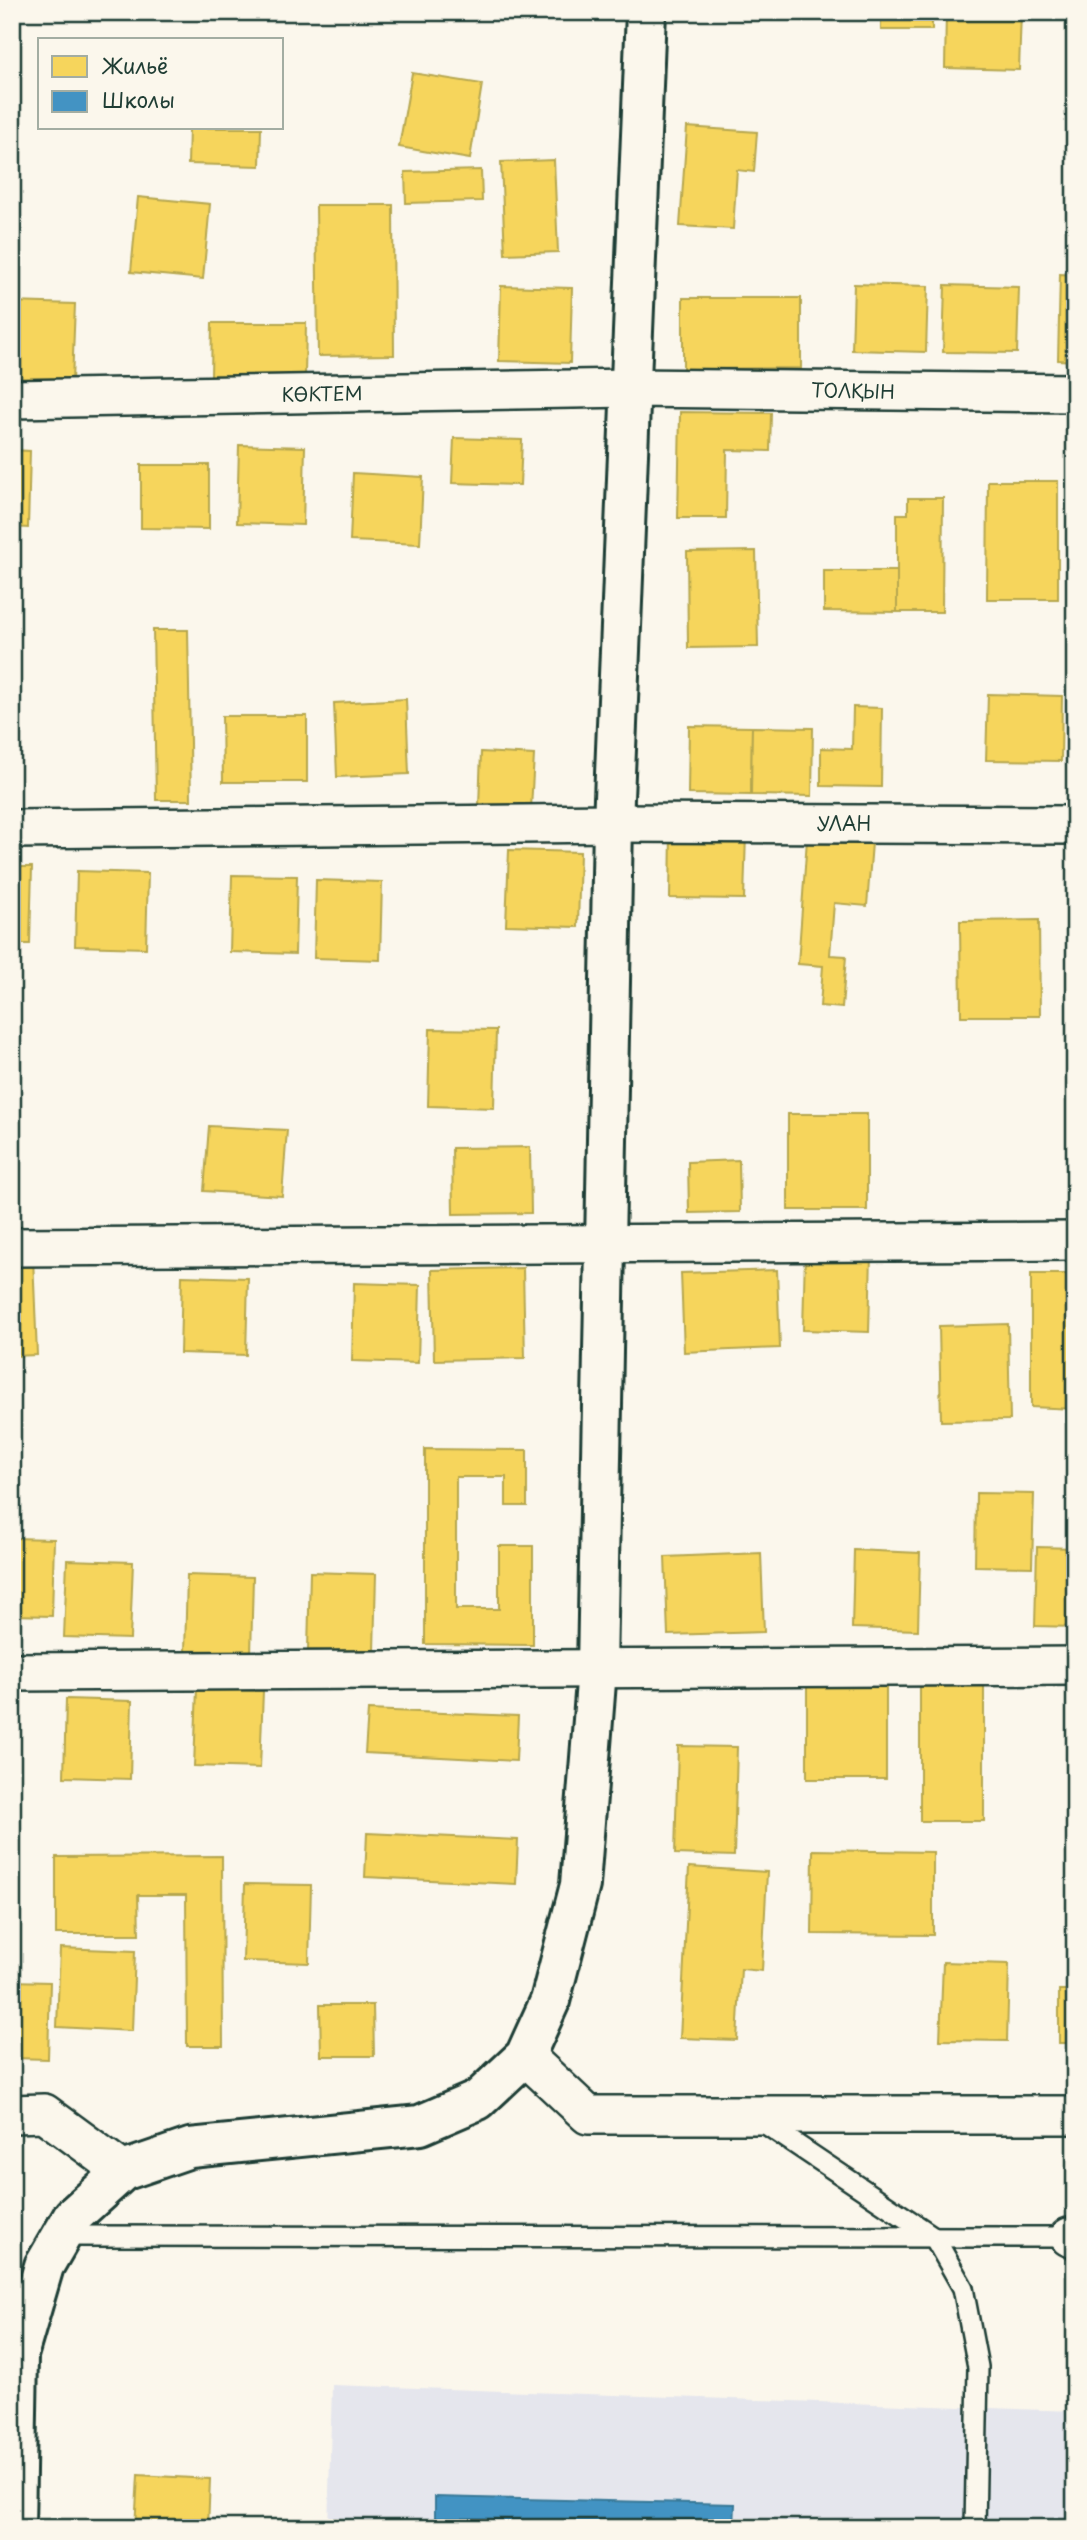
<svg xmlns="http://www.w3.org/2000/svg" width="1087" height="2540" font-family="'Playpen Sans',sans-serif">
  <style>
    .built { fill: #e5e6ed }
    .homes { fill: #f6d55c; stroke: #b6a750; stroke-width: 2 }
    .schools { fill: #4393c3; stroke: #387998; stroke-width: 2 }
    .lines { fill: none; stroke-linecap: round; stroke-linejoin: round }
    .service-casing { stroke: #1f3d34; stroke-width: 24 }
    .minor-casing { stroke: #1f3d34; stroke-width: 42 }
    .tertiary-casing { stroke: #1f3d34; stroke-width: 44 }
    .service { stroke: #fbf7ec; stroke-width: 19 }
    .minor { stroke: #fbf7ec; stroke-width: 37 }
    .tertiary { stroke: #fbf7ec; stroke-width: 38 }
    .labels { text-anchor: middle; stroke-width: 7; stroke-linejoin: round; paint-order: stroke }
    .street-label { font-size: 19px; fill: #1f3d34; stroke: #fbf7ec }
  </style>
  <rect width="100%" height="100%" fill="#fbf7ec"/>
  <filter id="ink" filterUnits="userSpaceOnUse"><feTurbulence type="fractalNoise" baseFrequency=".0143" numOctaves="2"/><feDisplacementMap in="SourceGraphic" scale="14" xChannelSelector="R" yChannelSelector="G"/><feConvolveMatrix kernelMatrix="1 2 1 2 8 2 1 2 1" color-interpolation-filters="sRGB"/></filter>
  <g filter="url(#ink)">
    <polygon class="built" points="332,2385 1075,2411 1075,2528 328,2528"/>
    <g class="homes">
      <rect x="881" y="12" width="51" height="18"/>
      <polygon points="946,12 1021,12 1019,70 945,68"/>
      <polygon points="412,73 482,84 470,159 399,147"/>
      <polygon points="687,127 757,132 754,172 737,170 733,229 680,226"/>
      <polygon points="189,128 261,128 260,166 188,164"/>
      <polygon points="554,160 558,252 505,254 501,162"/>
      <polygon points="481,170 482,201 406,203 405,172"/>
      <polygon points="138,197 210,204 203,279 131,272"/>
      <polygon points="316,205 393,205 394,355 318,356"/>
      <polygon points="1060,274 1075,275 1075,361 1058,360"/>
      <polygon points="854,284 928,286 926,352 852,350"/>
      <polygon points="945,285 1019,287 1017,353 943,352"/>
      <polygon points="501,286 572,288 570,363 499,361"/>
      <polygon points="683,298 801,298 801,368 683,369"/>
      <polygon points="12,302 75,304 72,382 12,380"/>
      <polygon points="212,323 306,323 305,377 211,376"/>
      <polygon points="680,412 771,413 770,451 727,450 726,518 678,518"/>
      <polygon points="454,438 522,440 520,485 452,483"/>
      <polygon points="239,445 305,447 303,525 237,523"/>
      <polygon points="12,450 30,451 28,528 12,527"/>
      <polygon points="141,465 209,465 209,529 141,528"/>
      <polygon points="353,473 423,477 420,544 350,541"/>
      <polygon points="988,481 1058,481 1058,599 987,599"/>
      <polygon points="908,498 943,498 942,612 897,612 897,514 908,514"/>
      <polygon points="756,551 758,647 688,648 687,552"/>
      <polygon points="824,571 897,571 897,612 824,611"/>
      <polygon points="153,630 188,630 191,800 156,800"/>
      <polygon points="988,694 1062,696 1061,761 986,760"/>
      <polygon points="406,699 409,774 337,777 334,703"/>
      <polygon points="853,707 882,708 881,787 821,786 821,748 852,749"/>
      <polygon points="222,716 307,716 307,782 223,782"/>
      <polygon points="689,726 752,727 751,795 688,794"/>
      <polygon points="752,727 813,728 812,796 751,795"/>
      <polygon points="481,752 534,755 531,809 479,806"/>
      <polygon points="671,832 746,834 744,899 670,898"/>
      <polygon points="807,839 872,843 867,906 834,903 830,955 846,956 842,1008 820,1006 823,966 798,964"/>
      <polygon points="509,850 580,852 578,927 506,925"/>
      <polygon points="12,867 32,867 30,944 12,944"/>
      <polygon points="77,871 148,873 146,948 75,946"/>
      <polygon points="232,875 297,876 295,954 230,952"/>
      <polygon points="316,880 382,882 380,960 314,958"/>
      <polygon points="1039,920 1040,1016 961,1016 960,921"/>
      <polygon points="430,1029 496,1030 494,1108 428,1106"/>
      <rect x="788" y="1114" width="79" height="96"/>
      <polygon points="209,1126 287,1130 282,1196 204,1191"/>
      <polygon points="530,1147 531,1213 453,1214 452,1148"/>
      <polygon points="739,1160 740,1212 689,1213 688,1162"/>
      <polygon points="805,1253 871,1254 869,1332 803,1330"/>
      <polygon points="33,1257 37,1355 12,1356 12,1258"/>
      <polygon points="523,1268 525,1358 434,1360 432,1270"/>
      <polygon points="777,1270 780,1348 684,1352 681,1273"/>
      <polygon points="1031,1274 1074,1274 1074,1409 1031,1407"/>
      <polygon points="182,1276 248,1278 246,1355 180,1353"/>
      <polygon points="354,1283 420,1285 418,1363 352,1361"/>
      <polygon points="1008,1324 1010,1420 941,1421 939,1326"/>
      <polygon points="425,1449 527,1450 527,1506 506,1506 506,1477 456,1477 456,1609 499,1609 499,1546 533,1546 533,1645 425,1644"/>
      <polygon points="976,1493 1034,1494 1032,1567 975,1566"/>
      <polygon points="12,1538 54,1539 52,1616 12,1615"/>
      <polygon points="1037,1547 1075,1548 1075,1627 1035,1626"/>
      <polygon points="854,1550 920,1553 918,1630 852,1628"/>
      <polygon points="761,1553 764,1632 668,1635 665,1557"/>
      <polygon points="67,1560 133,1562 130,1639 64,1637"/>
      <polygon points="310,1572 376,1574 374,1652 308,1650"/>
      <polygon points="187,1575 253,1577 251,1655 185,1653"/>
      <polygon points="886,1682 886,1779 807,1779 807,1683"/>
      <rect x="920" y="1682" width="64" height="139"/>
      <polygon points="197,1688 263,1691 260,1768 194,1766"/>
      <polygon points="66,1699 132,1701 130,1779 64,1777"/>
      <polygon points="368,1710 518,1716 516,1761 365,1753"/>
      <polygon points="678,1746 737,1747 734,1856 675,1854"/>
      <polygon points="367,1833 518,1840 516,1884 365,1877"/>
      <polygon points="813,1850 933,1852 933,1935 812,1934"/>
      <polygon points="222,1856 223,2046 187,2046 186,1895 138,1895 139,1934 56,1934 56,1857"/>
      <polygon points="689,1867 767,1872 762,1971 741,1969 737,2040 680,2038"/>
      <polygon points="245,1884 311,1885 309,1963 243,1961"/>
      <polygon points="60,1948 135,1951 132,2031 57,2027"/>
      <polygon points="943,1962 1009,1964 1007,2041 940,2040"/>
      <polygon points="12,1981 50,1982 48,2059 12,2058"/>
      <rect x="1059" y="1990" width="16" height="53"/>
      <polygon points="320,2005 373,2005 374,2056 321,2056"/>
      <polygon points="138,2475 210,2479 208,2528 135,2528"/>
    </g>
    <polygon class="schools" points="435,2497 735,2504 734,2528 435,2528"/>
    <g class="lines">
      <defs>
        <g id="service">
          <polyline points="758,2119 934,2237 963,2288 978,2367 975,2528"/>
          <polyline points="61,2236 1075,2237"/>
        </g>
        <g id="minor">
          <polyline points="12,399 631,388 1075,393"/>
          <polyline points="12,829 613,823 1075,825"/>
          <polyline points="12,1247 1075,1241"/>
          <polyline points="12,1672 1075,1666"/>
          <polyline points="525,2056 588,2115 1075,2115"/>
          <polyline points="12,2114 44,2113 123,2171"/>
          <polyline points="1069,2237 1075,2239"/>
        </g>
        <polyline id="tertiary" points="15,2528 18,2355 44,2266 73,2216 123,2171 190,2148 420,2125 478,2100 525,2056 550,2001 580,1885 597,1669 613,823 646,12"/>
      </defs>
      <use href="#service" class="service-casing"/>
      <use href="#minor" class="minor-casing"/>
      <use href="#tertiary" class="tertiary-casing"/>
      <use href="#service" class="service"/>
      <use href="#minor" class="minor"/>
      <use href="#tertiary" class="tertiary"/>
    </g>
  </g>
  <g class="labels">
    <g class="street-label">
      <text transform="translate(853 391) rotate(1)" y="7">ТОЛҚЫН</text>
      <text transform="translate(322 394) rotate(-1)" y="7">КӨКТЕМ</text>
      <text x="844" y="831">УЛАН</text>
    </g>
  </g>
  <rect width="1087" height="2540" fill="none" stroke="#fbf7ec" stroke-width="42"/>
  <rect x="21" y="21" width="1045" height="2498" fill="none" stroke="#1f3d34" stroke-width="2.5" filter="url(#ink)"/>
  <rect x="38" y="38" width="245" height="91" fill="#fbf7ec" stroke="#a3ada2" stroke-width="2"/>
  <rect x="52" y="56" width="35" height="21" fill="#f6d55c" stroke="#a3ada2" stroke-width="2"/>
  <text x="102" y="74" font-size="21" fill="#1f3d34">Жильё</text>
  <rect x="52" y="91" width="35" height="21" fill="#4393c3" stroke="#a3ada2" stroke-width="2"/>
  <text x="102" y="108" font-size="21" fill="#1f3d34">Школы</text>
</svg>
